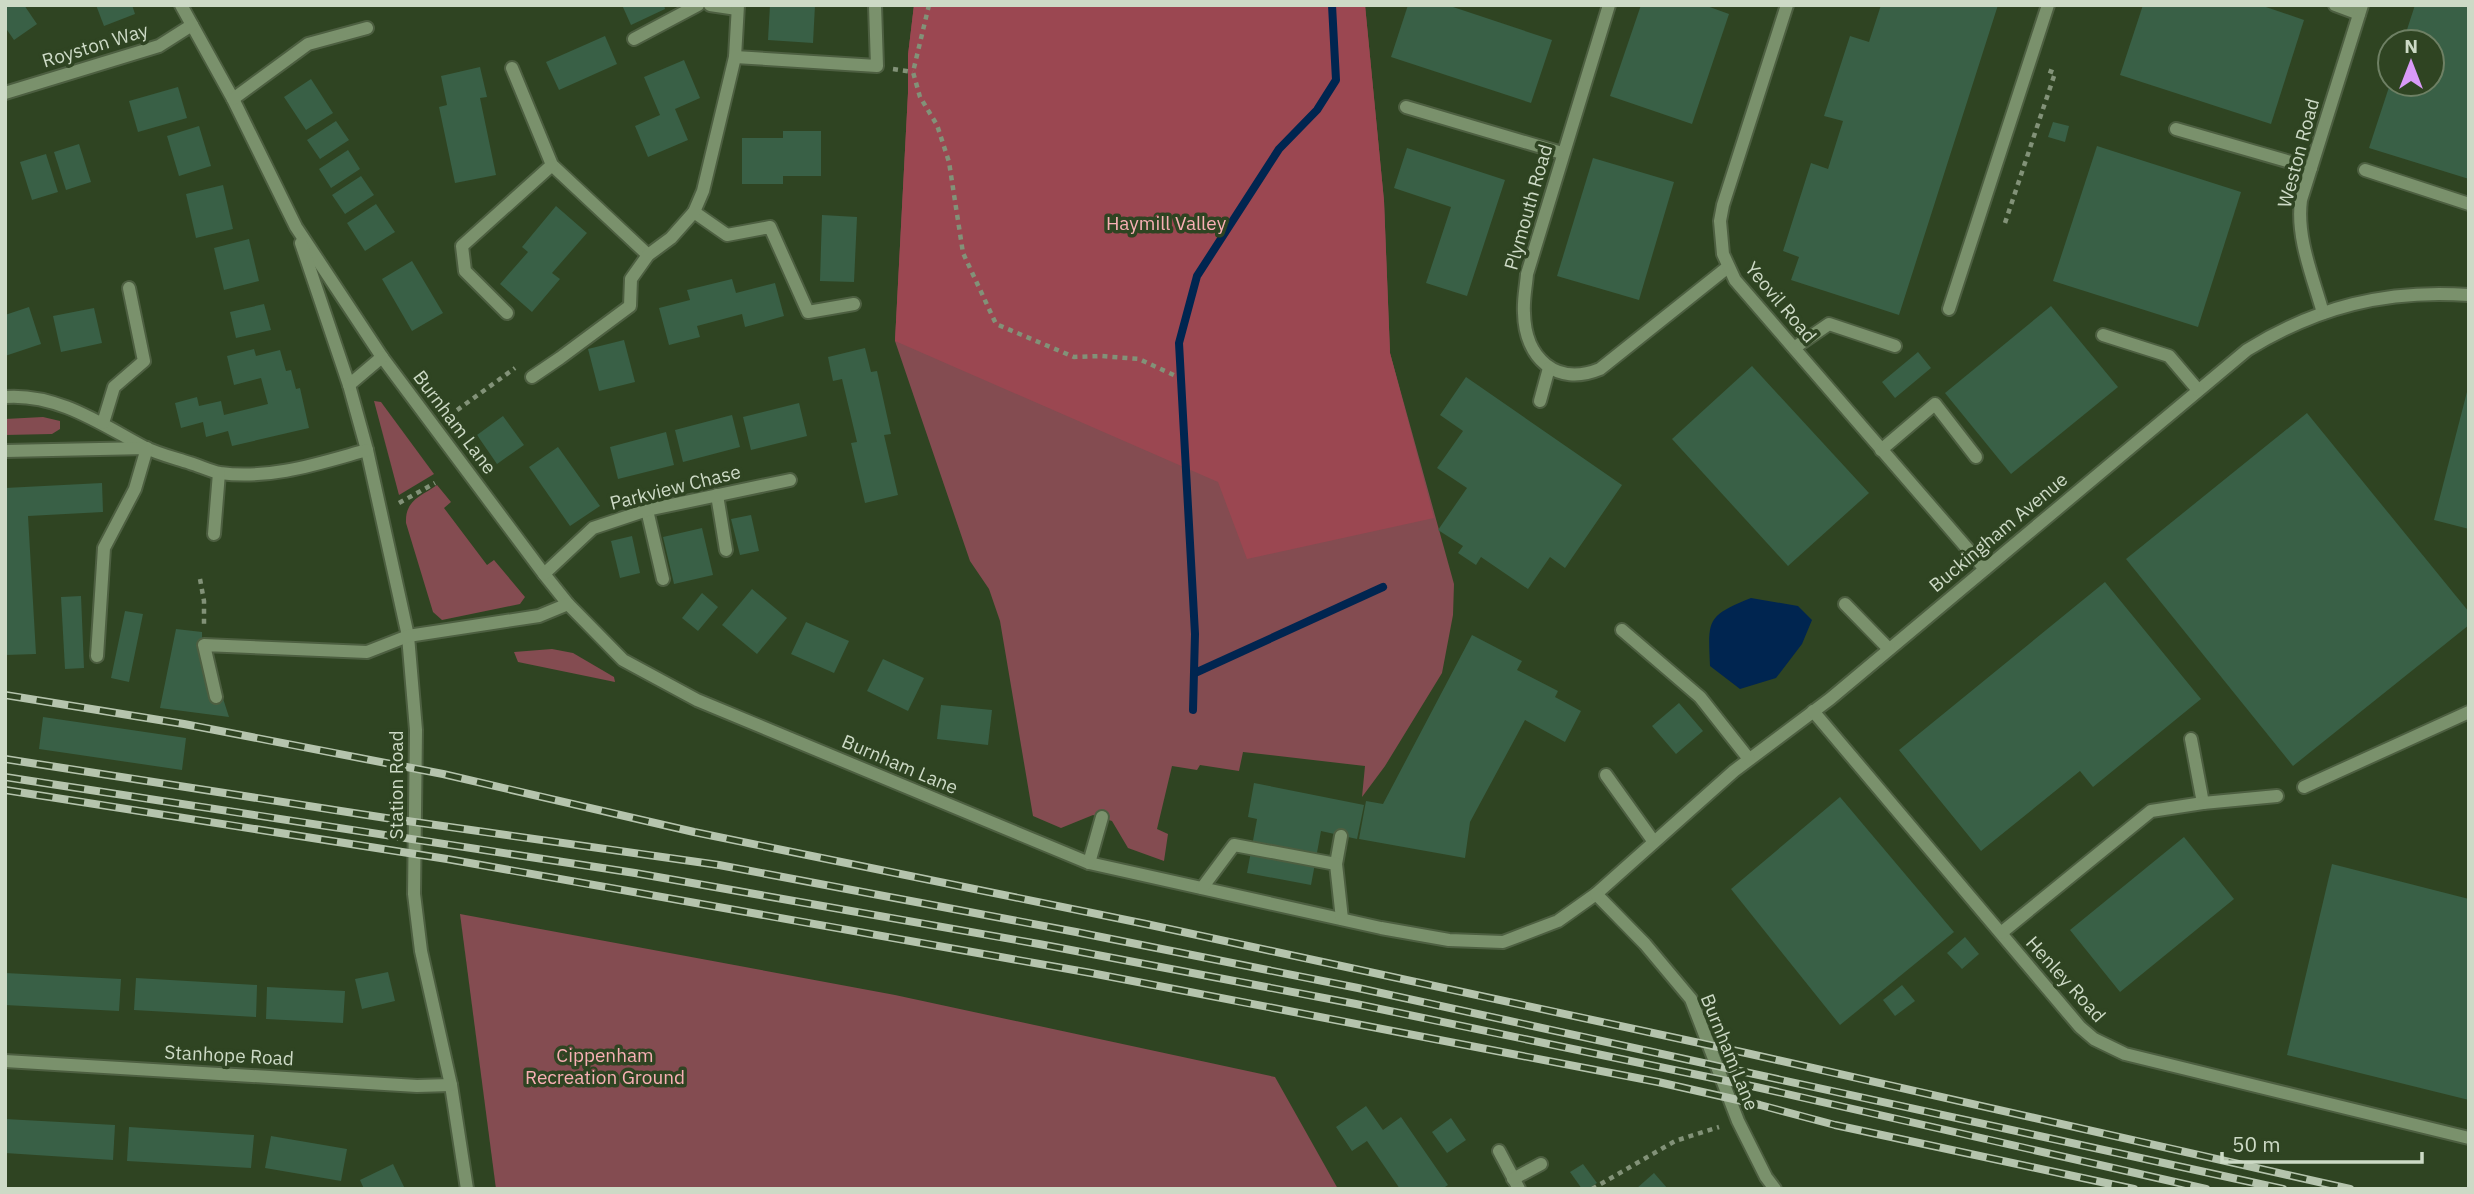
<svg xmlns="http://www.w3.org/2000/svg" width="2474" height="1194" font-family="'IBM Plex Sans',sans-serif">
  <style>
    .green { fill: #844c51 }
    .forest { fill: #9b4751 }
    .water { fill: #002550 }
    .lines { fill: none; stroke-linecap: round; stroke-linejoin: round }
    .stream { stroke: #002550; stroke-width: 8 }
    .building { fill: #396046 }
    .minor-casing { stroke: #4d5f41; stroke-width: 16 }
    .path { stroke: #829278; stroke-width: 4.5; stroke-dasharray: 5 5; stroke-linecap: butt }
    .minor { stroke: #7a916c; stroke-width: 12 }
    .rail-casing { stroke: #b5c4ad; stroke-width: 8 }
    .rail { stroke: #2f4422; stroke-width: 5; stroke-dasharray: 16; stroke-linecap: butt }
    .labels { text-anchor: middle; stroke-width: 7; stroke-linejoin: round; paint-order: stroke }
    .street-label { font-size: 19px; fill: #cddac6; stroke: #2f4422 }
    .park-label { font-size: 19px; fill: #f9b0b5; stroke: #2f4422 }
  </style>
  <rect width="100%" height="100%" fill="#2f4422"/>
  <g class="green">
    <polygon points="914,5 1365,5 1384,201 1390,353 1454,584 1453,615 1442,673 1385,766 1362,797 1365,766 1243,752 1239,771 1200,765 1197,770 1172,766 1157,829 1168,834 1164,861 1128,848 1112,821 1093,815 1061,828 1033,816 1000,621 989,589 970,561 895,341 908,93 908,55"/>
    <polygon points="374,401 381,402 434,474 399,495"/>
    <polygon points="43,417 60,421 60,429 52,434 5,435 5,419"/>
    <path d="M437 485 451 502 444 508 487 565 494 560 525 597 520 604 442 620 433 612 406 523C405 500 420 497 437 485Z"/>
    <polygon points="552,649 573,653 614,677 615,682 518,662 514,652"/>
    <polygon points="460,914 895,995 1275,1077 1338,1189 496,1189"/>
  </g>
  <polygon class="forest" points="914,5 1365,5 1384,201 1390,353 1434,518 1247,559 1218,482 895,341 908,93 908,55"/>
  <path class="water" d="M1751 598 1798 606 1812 620 1802 644 1776 678 1740 689 1710 666C1708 620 1706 616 1751 598Z"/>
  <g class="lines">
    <g class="stream">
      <polyline points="1195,673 1383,587"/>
      <polyline points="1193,710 1195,634 1179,343 1197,276 1279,149 1317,110 1336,80 1332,5"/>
    </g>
  </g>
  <g class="building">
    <polygon points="5,5 24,5 37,24 14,40 5,27"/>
    <polygon points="96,5 132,5 135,14 104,26"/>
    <polygon points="622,5 664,5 665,9 631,25"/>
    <polygon points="770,5 815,5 813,43 768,40"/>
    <polygon points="1408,5 1447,5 1552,40 1531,103 1391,57"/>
    <polygon points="1641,5 1704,5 1729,14 1692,124 1610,96"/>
    <polygon points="1881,5 1998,5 1899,315 1791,280 1799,257 1783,251 1811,163 1828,169 1843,121 1824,116 1850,36 1869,42"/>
    <polygon points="2143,5 2260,5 2304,20 2271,124 2120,75"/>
    <polygon points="2415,5 2469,5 2469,179 2369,148 2390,84 2432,84 2432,42 2403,42"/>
    <polygon points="605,36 617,64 559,90 546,62"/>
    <polygon points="684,60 700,98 675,109 688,140 648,157 635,126 660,115 644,77"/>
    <polygon points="480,67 487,97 480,98 496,175 455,183 439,107 447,105 441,76"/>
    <polygon points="311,79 333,113 306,130 284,97"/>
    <polygon points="178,87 187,118 138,132 129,101"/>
    <polygon points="336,121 349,140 320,159 307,140"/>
    <polygon points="2053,122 2069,126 2065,142 2048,137"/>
    <polygon points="199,126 211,166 179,176 167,136"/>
    <polygon points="783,131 821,131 821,176 783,176 783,184 742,184 742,138 783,138"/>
    <polygon points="79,144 91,182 66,190 54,152"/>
    <polygon points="2097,146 2241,192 2198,327 2053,281"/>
    <polygon points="1407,148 1505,180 1467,296 1426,283 1451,207 1394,188"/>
    <polygon points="348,150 360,169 331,188 319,169"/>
    <polygon points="46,154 58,192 32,200 20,162"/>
    <polygon points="1593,158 1674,182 1639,300 1557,276"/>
    <polygon points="361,176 374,195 345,214 332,195"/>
    <polygon points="223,185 233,229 196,238 186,194"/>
    <polygon points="376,204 395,232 365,251 347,223"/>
    <polygon points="556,206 587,233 552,273 560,279 532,312 500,284 528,252 522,247"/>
    <polygon points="822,215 857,217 854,282 820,281"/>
    <polygon points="249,239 259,281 224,290 214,248"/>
    <polygon points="412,261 443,313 412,331 382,279"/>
    <polygon points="732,279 736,293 775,283 784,316 745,327 742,314 697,326 700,337 669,345 659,308 690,300 687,290"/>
    <polygon points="264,304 271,330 236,338 230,312"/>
    <polygon points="2051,306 2118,387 2011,474 1945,393"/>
    <polygon points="29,307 41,344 5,356 5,315"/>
    <polygon points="94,308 102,343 61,352 53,316"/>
    <polygon points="624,340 635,382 599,391 588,349"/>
    <polygon points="865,348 871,372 877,371 891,434 884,435 898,495 865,503 851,443 857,442 842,379 833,381 828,357"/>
    <polygon points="254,349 256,356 280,350 286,371 291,370 296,389 300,388 309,428 232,446 228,431 206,437 203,422 181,428 175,403 197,397 199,406 221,401 224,415 268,404 261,378 234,385 227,356"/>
    <polygon points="1918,352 1931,368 1895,398 1882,382"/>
    <polygon points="1752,366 1869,493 1788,566 1672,439"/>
    <polygon points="1466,377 1622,485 1565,568 1550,557 1528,589 1481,557 1476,565 1458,553 1463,546 1438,530 1467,488 1437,468 1463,431 1440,415"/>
    <polygon points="2468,388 2469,388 2469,529 2434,520"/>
    <polygon points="799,403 807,436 751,450 743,417"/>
    <polygon points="2307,413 2469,612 2469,625 2293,766 2126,559"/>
    <polygon points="732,415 740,447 683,462 675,430"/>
    <polygon points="503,416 524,445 497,464 477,435"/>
    <polygon points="666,432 674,465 618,479 610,447"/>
    <polygon points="558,447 600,506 570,526 529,467"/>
    <polygon points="102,483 103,512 28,516 36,654 5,655 5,488"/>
    <polygon points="751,515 759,551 740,555 731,519"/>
    <polygon points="702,528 713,575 674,584 663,537"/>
    <polygon points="632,536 640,573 620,578 611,541"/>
    <polygon points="2105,582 2201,699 2093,787 2080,771 1981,851 1899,750"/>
    <polygon points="752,589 787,618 757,654 722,625"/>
    <polygon points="702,593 718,607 698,631 682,618"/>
    <polygon points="81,596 84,668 65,669 61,597"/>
    <polygon points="125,611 143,614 129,682 111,678"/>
    <polygon points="806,622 849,641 834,673 791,654"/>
    <polygon points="176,629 202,632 202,645 208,652 229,717 160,708"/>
    <polygon points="1472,635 1522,661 1517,670 1558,691 1555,697 1581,711 1565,742 1525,720 1470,822 1465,858 1359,839 1366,801 1383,804"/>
    <polygon points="883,659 924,678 908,711 867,691"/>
    <polygon points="1679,703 1703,731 1676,754 1652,726"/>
    <polygon points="941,705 992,710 988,745 937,739"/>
    <polygon points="43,717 186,738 182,770 39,749"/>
    <polygon points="1254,783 1364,805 1357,839 1321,831 1311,885 1247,873 1257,819 1248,817"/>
    <polygon points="1840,797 1954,932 1840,1025 1731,889"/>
    <polygon points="2184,837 2234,899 2120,992 2070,930"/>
    <polygon points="2332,864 2469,899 2469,1100 2287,1055"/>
    <polygon points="1965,937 1979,954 1962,969 1947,953"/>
    <polygon points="388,972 395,1001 362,1009 355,979"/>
    <polygon points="5,973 121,979 119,1011 5,1005"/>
    <polygon points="136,978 257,985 256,1017 134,1010"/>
    <polygon points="1902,985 1915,1001 1895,1016 1883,1000"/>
    <polygon points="267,987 345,991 343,1023 266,1019"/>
    <polygon points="1366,1106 1383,1130 1401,1117 1448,1185 1442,1189 1400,1189 1367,1141 1352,1151 1336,1127"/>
    <polygon points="1451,1118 1466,1140 1447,1153 1432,1132"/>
    <polygon points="5,1119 115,1125 113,1160 5,1153"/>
    <polygon points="129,1127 254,1135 251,1168 127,1161"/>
    <polygon points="271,1136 347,1149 341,1181 265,1168"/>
    <polygon points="393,1164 405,1189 364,1189 360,1180"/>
    <polygon points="1583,1164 1597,1183 1588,1189 1582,1189 1570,1172"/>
    <polygon points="1654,1173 1668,1189 1636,1189"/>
  </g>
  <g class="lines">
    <defs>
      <g id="minor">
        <path d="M181 5 233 99 296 227 382 357 544 574 568 604 623 660 697 700 1089 863 1381 928 1449 940 1503 942 1558 921 1596 894 1734 771 1830 699 2247 350C2317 307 2386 289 2469 295"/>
        <polyline points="710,5 737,9"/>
        <path d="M1609 5 1527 274C1526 287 1523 300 1524 313 1525 358 1556 387 1600 369L1728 267"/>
        <polyline points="1787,5 1723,205 1720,221 1723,254 1735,280 1985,569"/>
        <polyline points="2335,5 2359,14"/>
        <polyline points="634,39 698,5"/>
        <polyline points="735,57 877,66 875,5"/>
        <polyline points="512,68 552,165 648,255"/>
        <polyline points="5,93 159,46 192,25"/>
        <polyline points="233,99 308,44 367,28"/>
        <polyline points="1406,107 1562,153"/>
        <polyline points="2176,129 2311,168"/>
        <polyline points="2365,170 2469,204"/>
        <polyline points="694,212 727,235 770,227 808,312 854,304"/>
        <polyline points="301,243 349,385 367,450 408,636 416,730 414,894 421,951 451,1085 467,1189"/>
        <polyline points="1949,309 2048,5"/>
        <polyline points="507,313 465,271 462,246 552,165"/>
        <path d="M2323 313C2313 277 2296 238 2301 200L2362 5"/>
        <polyline points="2103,335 2169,356 2198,390"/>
        <polyline points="1794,348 1829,324 1895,346"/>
        <polyline points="532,377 560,358 630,306 631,279 648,255 671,238 694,212 703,191 735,57 738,5"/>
        <polyline points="349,385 382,357"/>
        <path d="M5 397C57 393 101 424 144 447 158 454 175 458 190 463 200 466 210 471 220 473 271 480 320 463 367 450"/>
        <polyline points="1540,401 1549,368"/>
        <polyline points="103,423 114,387 144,361 129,288"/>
        <polyline points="1881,450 1935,404 1976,457"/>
        <polyline points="5,451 147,448 135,489 104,548 97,656"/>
        <polyline points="717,495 726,550"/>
        <polyline points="647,510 663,579"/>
        <polyline points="214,534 219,473"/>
        <polyline points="544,574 593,528 647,510 790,480"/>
        <polyline points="1845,604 1889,649"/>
        <polyline points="1622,630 1700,697 1749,759"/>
        <polyline points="216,697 204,645 367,652 408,636 539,616 568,604"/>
        <polyline points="1813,711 2080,1027 2094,1039 2125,1054 2469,1138"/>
        <polyline points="2191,739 2203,803"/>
        <polyline points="1606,775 1654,842"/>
        <polyline points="2304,787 2469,712"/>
        <polyline points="1089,863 1102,817"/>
        <polyline points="1336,864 1341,836"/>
        <polyline points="1202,888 1234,845 1336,864 1342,919"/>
        <polyline points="1596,894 1645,944 1691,999 1738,1121 1766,1177 1775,1189"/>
        <polyline points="2001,933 2151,811 2203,803 2277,796"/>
        <polyline points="5,1061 417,1086 451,1085"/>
        <polyline points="1499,1151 1519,1189"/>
        <polyline points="1513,1179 1541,1164"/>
      </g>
    </defs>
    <use href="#minor" class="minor-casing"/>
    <g class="path">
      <polyline points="929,5 913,72 920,97 937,125 949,162 963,253 996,324 1074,357 1101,356 1139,359 1178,377"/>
      <polyline points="893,69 913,72"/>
      <polyline points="2005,223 2055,73 2047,70"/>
      <polyline points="449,416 515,368"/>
      <polyline points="399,503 435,483"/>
      <polyline points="200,579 204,601 204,626"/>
      <polyline points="1592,1189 1675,1141 1719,1127"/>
    </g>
    <use href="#minor" class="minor"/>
    <defs>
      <g id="rail">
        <polyline points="5,695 184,724 443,774 694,832 1146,924 1746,1053 2350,1189"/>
        <polyline points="5,759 386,818 719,865 1076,932 1358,988 2283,1189"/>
        <polyline points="5,777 635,873 1039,944 1356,1004 1756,1087 2206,1189"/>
        <polyline points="5,790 447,859 1091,973 1658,1082 1760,1105 1835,1125 2134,1189"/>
      </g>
    </defs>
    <use href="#rail" class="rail-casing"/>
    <use href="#rail" class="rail"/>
  </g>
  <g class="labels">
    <g class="street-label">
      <text transform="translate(95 45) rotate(-17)" y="7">Royston Way</text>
      <text transform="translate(2298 153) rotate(-75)" y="7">Weston Road</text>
      <text transform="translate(1528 207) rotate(-74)" y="7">Plymouth Road</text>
      <text transform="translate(1781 302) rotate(50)" y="7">Yeovil Road</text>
      <text transform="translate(455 422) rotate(53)" y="7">Burnham Lane</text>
      <text transform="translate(675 487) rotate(-14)" y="7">Parkview Chase</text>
      <text transform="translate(1998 532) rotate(-40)" y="7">Buckingham Avenue</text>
      <text transform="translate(900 764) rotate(23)" y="7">Burnham Lane</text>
      <text transform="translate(396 785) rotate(-90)" y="7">Station Road</text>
      <text transform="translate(2066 979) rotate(48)" y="7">Henley Road</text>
      <text transform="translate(1730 1052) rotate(68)" y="7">Burnham Lane</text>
      <text transform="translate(229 1055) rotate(3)" y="7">Stanhope Road</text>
    </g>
    <g class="park-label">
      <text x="1166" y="230">Haymill Valley</text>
      <text x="605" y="1062">Cippenham<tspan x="605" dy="22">Recreation Ground</tspan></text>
    </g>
  </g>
  <rect width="2474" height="1194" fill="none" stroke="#cddac6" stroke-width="14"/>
  <g transform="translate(2411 63)"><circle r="33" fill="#2f4422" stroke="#6e8064" stroke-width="2"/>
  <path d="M0-5L12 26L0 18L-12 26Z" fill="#d99af7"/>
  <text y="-10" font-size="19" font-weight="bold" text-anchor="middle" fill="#cddac6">N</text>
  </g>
  <path d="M2222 1152v10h200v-10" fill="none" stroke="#cddac6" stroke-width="3.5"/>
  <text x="2232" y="1152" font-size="21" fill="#cddac6" stroke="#2f4422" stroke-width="5" paint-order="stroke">50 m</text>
</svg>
